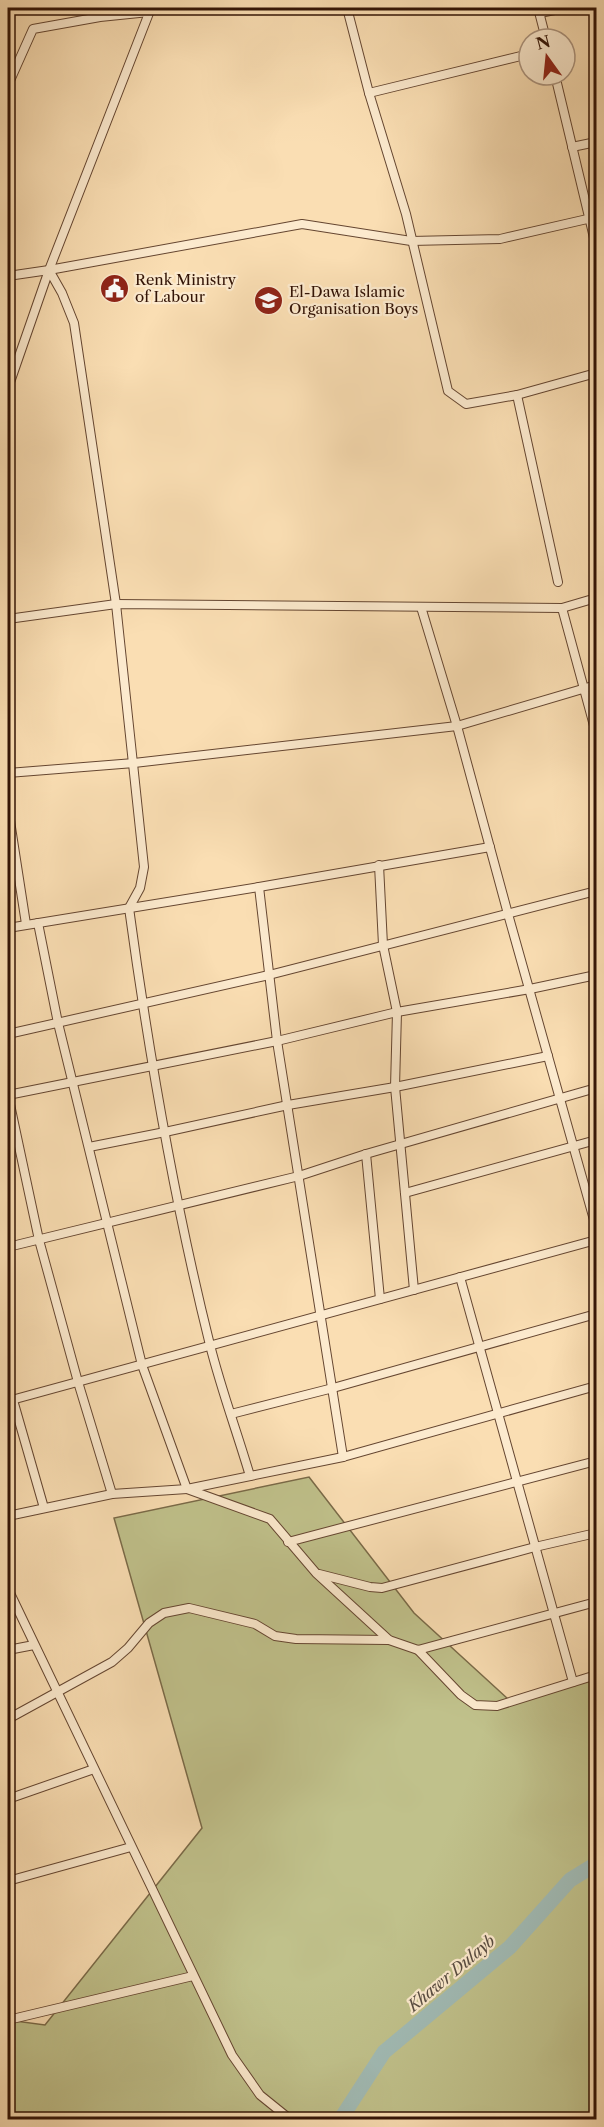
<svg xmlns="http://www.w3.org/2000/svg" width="604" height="2127" font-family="'Libre Caslon Text',serif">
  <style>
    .grass { fill: #c0c18b; stroke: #7a6a48; stroke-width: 1.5 }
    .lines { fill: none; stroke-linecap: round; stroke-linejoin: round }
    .river { stroke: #a1bbb5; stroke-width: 15 }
    .minor-casing { stroke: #654631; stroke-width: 10 }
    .minor { stroke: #fceace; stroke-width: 8 }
    .labels { text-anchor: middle; stroke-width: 4.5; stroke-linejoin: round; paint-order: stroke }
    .poi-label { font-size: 15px; fill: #331406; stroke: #fceace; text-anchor: start }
    .water-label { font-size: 16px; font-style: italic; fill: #5a4e43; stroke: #fceace }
  </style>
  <rect width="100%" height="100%" fill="#fadeb3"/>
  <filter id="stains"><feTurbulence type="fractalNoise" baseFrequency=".00333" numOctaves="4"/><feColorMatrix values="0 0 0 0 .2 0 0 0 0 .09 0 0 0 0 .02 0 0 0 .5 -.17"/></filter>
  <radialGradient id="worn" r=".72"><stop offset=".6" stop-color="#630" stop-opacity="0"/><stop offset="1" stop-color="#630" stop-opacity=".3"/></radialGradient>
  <polygon class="grass" points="309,1477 414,1613 508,1699 596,1677 596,2119 8,2120 8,2020 45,2025 202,1828 114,1518"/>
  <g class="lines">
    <polyline class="river" points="340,2120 384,2052 510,1947 570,1880 596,1864"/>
    <defs>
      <g id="minor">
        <polyline points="347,8 369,93 406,214 448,391 466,404 517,395 558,582"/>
        <polyline points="538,8 546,39"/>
        <polyline points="540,13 564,8"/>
        <polyline points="555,75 596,246"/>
        <polyline points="8,85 33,29 100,17 149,12"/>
        <polyline points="369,93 529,54"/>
        <polyline points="572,147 596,142"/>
        <path d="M49 270 62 293 74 323 116 604 144 867 140 888 129 908C149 1055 174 1201 210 1345 221 1389 237 1432 250 1476"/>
        <polyline points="8,276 49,270 302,224 411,241 500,239 596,217"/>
        <polyline points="8,388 49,270 151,8"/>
        <polyline points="517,395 596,373"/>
        <polyline points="421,607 457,726 508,914 596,1227"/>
        <polyline points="562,608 596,733"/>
        <polyline points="8,619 116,604 562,608 596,598"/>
        <polyline points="8,773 134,763 457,726 596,685"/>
        <polyline points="8,808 26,924"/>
        <polyline points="379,865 383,945 397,1012 395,1087 414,1290"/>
        <polyline points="259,887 277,1041 343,1457"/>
        <polyline points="38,923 58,1023 142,1365 187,1489 270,1519 316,1573 389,1640 418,1650 596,1602"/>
        <polyline points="8,928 259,887 490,847"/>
        <polyline points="8,1034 269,975 596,891"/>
        <polyline points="8,1095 277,1041 397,1012 530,989 596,975"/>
        <polyline points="8,1095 39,1240 78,1382 112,1494"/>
        <polyline points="89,1147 165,1132 288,1105 395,1087 548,1056"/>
        <polyline points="366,1154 380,1299"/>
        <polyline points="405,1193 596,1140"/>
        <polyline points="8,1247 299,1176 366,1154 596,1088"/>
        <polyline points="460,1277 573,1682"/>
        <polyline points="13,1400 44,1508"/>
        <polyline points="8,1401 596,1240"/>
        <polyline points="231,1414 333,1388 596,1314"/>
        <polyline points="8,1516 112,1494 187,1489 343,1457 596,1386"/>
        <polyline points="288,1542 596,1461"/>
        <polyline points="319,1574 370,1587 382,1588 535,1547 596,1533"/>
        <polyline points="8,1589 232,2055 260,2095 291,2120"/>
        <polyline points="8,1650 34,1645"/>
        <polyline points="418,1650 461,1695 475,1705 497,1706 596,1675"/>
        <polyline points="8,1719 112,1662 128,1648 149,1623 164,1613 189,1608 255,1624 275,1636 296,1639 389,1640"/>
        <polyline points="8,1799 94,1769"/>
        <polyline points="8,1881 131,1847"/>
        <polyline points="8,2020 193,1976"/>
        <polyline points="582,2120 596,2114"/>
      </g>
    </defs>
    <use href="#minor" class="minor-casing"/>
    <use href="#minor" class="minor"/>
  </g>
  <defs>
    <symbol id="civic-disc" viewBox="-11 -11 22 22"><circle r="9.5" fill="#8f2418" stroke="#fceace"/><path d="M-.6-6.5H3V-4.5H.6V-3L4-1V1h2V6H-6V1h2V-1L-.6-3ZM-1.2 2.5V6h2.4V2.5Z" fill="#fff"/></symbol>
    <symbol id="school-disc" viewBox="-11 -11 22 22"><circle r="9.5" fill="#8f2418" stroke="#fceace"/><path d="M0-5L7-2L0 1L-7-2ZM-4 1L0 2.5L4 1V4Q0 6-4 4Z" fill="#fff"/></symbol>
  </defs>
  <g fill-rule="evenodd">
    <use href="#civic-disc" x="98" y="272" width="33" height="33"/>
    <use href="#school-disc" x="252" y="284" width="33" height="33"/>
  </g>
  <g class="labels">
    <g class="poi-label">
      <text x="135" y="285">Renk Ministry<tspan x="135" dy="17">of Labour</tspan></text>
      <text x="289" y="297">El-Dawa Islamic<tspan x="289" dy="17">Organisation Boys</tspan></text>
    </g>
    <g class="water-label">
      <text transform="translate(451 1973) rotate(-40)" y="6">Khawr Dulayb</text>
    </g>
  </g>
  <rect width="604" height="2127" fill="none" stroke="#fadeb3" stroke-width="30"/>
  <rect x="9" y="9" width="586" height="2109" fill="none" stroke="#331406" stroke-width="3"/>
  <rect x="15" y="15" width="574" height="2097" fill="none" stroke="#331406" stroke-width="1.5"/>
  <g transform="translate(547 57) rotate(345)"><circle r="28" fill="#fceace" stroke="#ac947e" stroke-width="1.5"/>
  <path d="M0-4.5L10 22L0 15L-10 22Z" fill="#8f2418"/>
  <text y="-9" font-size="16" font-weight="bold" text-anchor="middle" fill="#331406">N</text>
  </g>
  <rect width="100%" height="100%" filter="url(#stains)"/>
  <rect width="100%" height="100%" fill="url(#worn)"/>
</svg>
